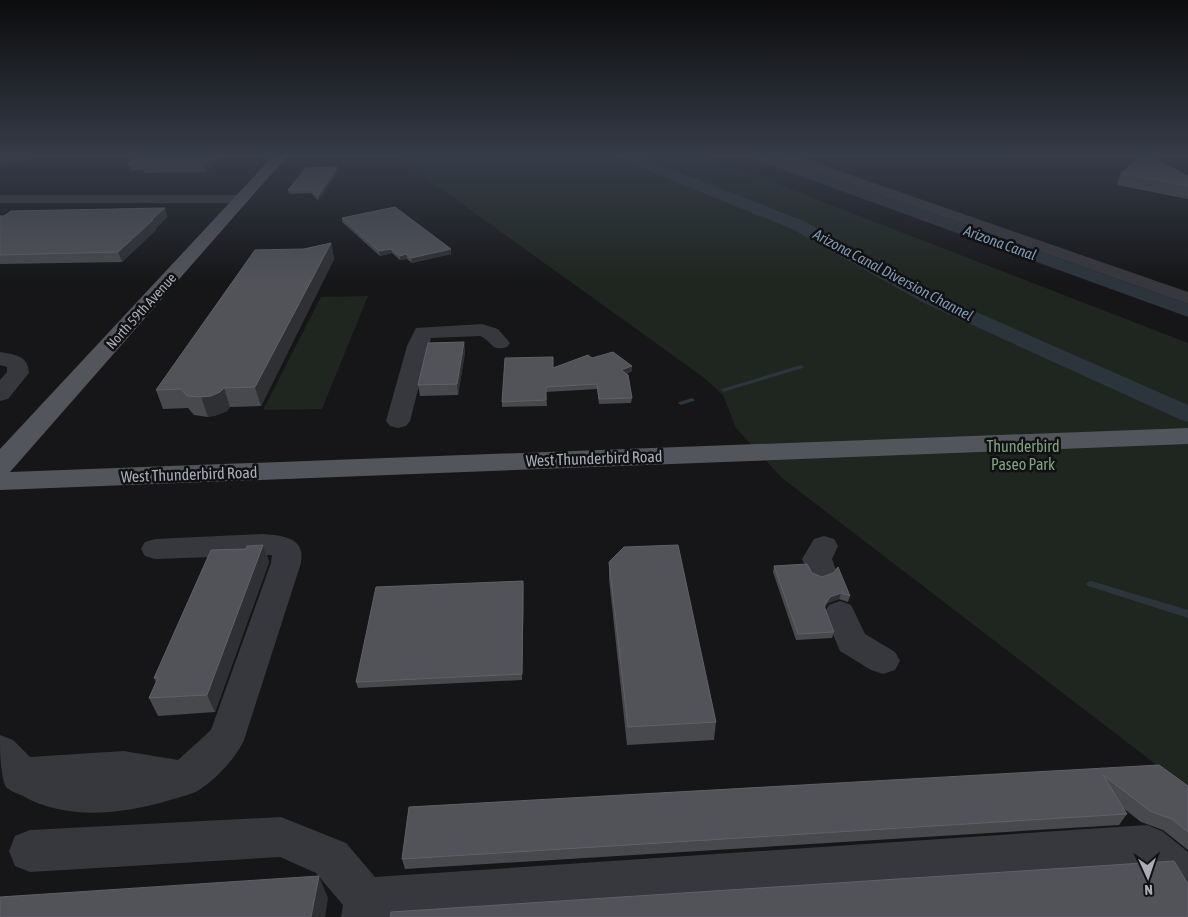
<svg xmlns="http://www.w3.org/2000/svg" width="1188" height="917" font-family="'Asap Condensed',sans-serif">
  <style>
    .green { fill: #1e261f }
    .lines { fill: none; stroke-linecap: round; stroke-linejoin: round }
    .stream { fill: #2c353c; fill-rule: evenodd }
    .canal { fill: #2c353c; fill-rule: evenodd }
    .minor { fill: #37383d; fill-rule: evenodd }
    .major { fill: #53555c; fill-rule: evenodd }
    .wall { fill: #47494d }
    .shaded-wall { fill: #2f3033 }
    .building { fill: #525359; stroke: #5f6168 }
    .labels { text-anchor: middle; stroke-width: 5; stroke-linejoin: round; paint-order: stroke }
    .far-street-label { font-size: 14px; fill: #a8adb8; stroke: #111113 }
    .far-water-label { font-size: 15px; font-style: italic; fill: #7f9bb3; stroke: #111113 }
    .park-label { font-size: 16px; fill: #7fa381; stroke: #111113 }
    .street-label { font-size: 16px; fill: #a8adb8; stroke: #111113 }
  </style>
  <rect width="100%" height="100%" fill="#161618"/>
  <g class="green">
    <polygon points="379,155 702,155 1188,343 1188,789 782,478 736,428 723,395 703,377 397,157"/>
    <polygon points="368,296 322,409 263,410 321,297"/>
  </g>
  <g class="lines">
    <g class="stream">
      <polygon points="801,365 804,367 803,368 726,391 724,392 721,390 722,389"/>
      <polygon points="692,398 695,400 694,401 681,405 678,403 679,402"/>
      <polygon points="1091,581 1188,610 1188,618 1088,586 1086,584 1088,582"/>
    </g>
    <g class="canal">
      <polygon points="615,155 634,155 804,221 940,296 1188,405 1188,422 1179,419 926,304 792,229 617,158"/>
      <polygon points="749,155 769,155 1188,304 1188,317 751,158"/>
    </g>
    <g class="minor">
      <polygon points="775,155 793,155 1188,292 1188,304 777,158"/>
      <polygon points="0,195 242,195 247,196 249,199 247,202 242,203 0,203"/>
      <path d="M482 324 498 329 510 343 507 347C490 352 493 341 480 336L431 338 410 421 406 426 398 428 390 426 386 421 407 346 416 328Z"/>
      <path d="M0 352C15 355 28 355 29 373L8 399 0 401V380L7 372V367L0 365Z"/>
      <path d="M263 534C275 535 298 536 301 551 302 554 301 560 301 563L244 740C236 758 216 779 199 790 191 795 179 797 170 800 124 814 67 821 23 796 18 794 10 791 6 787 0 775 0 750 0 735L13 740 30 757 124 751 178 760 211 730 271 563 272 555 155 559 145 556 141 549 145 542 155 539Z"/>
      <polygon points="824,536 834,539 838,546 832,559 836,570 831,577 821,581 811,577 802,559 814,539"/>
      <polygon points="840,601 851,605 865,634 895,652 900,661 895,670 883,674 871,670 840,651 824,613 829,605"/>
      <polygon points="281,817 346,843 375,877 1147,825 1162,831 1188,852 1188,900 1173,894 1140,866 417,917 341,917 343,905 316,873 280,857 30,872 15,866 9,851 15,836 30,830"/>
    </g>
    <polygon class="major" points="274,155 288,155 10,472 1188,428 1188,444 0,490 0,449"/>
  </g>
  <g class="wall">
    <polygon points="139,155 224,155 206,172 144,173 143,170 131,170 128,163"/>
    <polygon points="337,167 338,171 318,201 311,193 289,194 288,190"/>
    <polygon points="1121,173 1188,176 1188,199 1117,185"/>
    <polygon points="165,208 167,217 156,228 156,230 122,262 0,264 0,216"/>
    <polygon points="342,218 451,254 412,263 407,259 400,260 392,253 380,256 342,222"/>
    <polygon points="331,243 334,259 261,406 230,407 227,411 217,415 208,417 194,415 188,408 163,409 156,390 304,249"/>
    <polygon points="464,342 465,352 458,395 420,396 418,385"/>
    <polygon points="592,358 632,366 632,371 626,374 632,398 631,403 599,404 597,389 546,392 547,406 502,407 502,402 553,368"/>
    <polygon points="263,545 269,562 215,712 158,716 149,698 156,682 154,678 246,549"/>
    <polygon points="609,562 716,722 714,740 627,745 609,579"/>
    <polygon points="774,566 812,573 822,577 850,596 848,602 839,599 828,603 825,608 834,632 832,638 796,640 773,572"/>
    <polygon points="524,587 522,680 358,688 356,682"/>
    <polygon points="1159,765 1188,786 1188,850 1163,830 1141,822 1123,808 1127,814 1119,825 405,869 402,859"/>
  </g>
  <g class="shaded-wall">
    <polygon points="0,155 38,155 39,158 0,165"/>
    <polygon points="214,155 224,155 206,172 204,164"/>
    <polygon points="337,167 338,171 318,201 318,196"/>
    <polygon points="165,208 167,217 156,228 156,230 122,262 118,252"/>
    <polygon points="331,243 334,259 261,406 255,387"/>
    <polygon points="391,249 392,253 380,256 379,251"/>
    <polygon points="451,249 451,254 412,263 411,258"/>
    <polygon points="406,254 407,259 400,260 400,256"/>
    <polygon points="464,342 465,352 458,395 457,384"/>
    <polygon points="632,366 632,371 621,375 621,370"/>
    <polygon points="224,388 230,407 227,411 217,415 208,417 201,397"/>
    <polygon points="263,545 269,562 215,712 207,695"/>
    <polygon points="523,581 524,587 522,680 522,674"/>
    <polygon points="841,593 839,599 828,603 822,612 824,606 830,597"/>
    <polygon points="319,876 328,898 325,917 311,917"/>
  </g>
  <g class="building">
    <polygon points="139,155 214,155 204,164 141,165 145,163 128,163"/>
    <polygon points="1142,155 1147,155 1188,176 1188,186 1121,173"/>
    <polygon points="337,167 318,196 310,189 288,190 306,168"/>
    <polygon points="395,207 451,249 411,258 406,254 400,256 391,249 379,251 342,218"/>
    <polygon points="165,208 151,220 153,220 118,252 0,255 0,216 4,216 11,211"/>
    <polygon points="331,243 255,387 224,388 220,392 211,396 201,397 187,396 181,389 156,390 255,250 304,249"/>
    <polygon points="464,342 457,384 418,385 428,343"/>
    <polygon points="613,352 632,366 621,370 628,375 632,398 599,399 597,384 546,387 546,400 502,402 505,358 553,357 553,368 588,355 592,358"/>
    <polygon points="263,545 207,695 149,698 158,678 154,678 211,550 246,549 247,546"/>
    <polygon points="678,545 716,722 628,727 609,562 624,547"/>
    <polygon points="807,564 812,573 822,577 833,573 838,567 850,596 841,593 830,597 824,606 834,632 798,634 774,566"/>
    <polygon points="523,581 522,674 356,682 376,587"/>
    <polygon points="1159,765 1188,786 1188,832 1172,819 1150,811 1103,775 1127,814 402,859 409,807"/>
    <polygon points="1174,861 1188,884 1188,917 390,917 391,912"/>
    <polygon points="319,876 311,917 0,917 0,897"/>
  </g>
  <linearGradient id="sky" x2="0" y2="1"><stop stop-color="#0c0c0d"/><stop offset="0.55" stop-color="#363c48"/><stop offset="1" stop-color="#363c48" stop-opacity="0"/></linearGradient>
  <rect width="1188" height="283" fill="url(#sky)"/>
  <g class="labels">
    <g class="far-street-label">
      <text transform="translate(141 311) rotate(-48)" y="5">North 59th Avenue</text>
    </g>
    <g class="far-water-label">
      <text transform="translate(1000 243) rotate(20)" y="5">Arizona Canal</text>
      <text transform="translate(893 275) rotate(28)" y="5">Arizona Canal Diversion Channel</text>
    </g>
    <g class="park-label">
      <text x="1023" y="452">Thunderbird<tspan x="1023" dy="18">Paseo Park</tspan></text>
    </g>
    <g class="street-label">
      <text transform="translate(594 458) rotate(-2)" y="6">West Thunderbird Road</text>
      <text transform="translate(189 474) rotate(-2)" y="6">West Thunderbird Road</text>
    </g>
  </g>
  <g transform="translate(1148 877) rotate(177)" stroke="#111113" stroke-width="4" paint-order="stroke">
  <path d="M0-4L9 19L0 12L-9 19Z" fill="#a8adb8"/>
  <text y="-8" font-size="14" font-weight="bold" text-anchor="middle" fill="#a8adb8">N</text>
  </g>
</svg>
